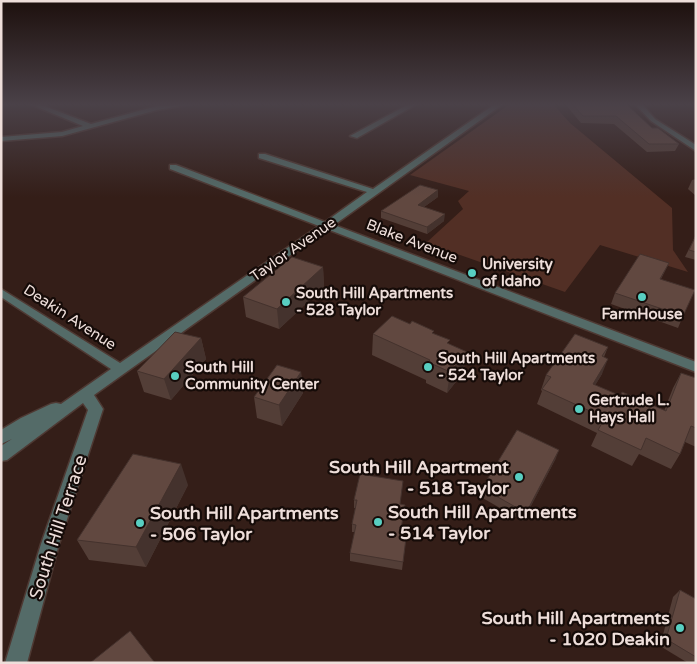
<svg xmlns="http://www.w3.org/2000/svg" width="697" height="664" font-family="'Varela Round',sans-serif">
  <style>
    .green { fill: #522f25 }
    .lines { fill: none; stroke-linecap: round; stroke-linejoin: round }
    .street-casing { stroke: #4e3933; stroke-width: 3 }
    .street { fill: #546b68; fill-rule: evenodd }
    .wall { fill: #533e37 }
    .shaded-wall { fill: #44322d }
    .building { fill: #614840; stroke: #44322d }
    .poi-dot { fill: #58cec1; stroke: #150b08; stroke-width: 2 }
    .labels { text-anchor: middle; stroke-width: 4.5; stroke-linejoin: round; paint-order: stroke }
    .street-label { font-size: 15px; fill: #eededa; stroke: #150b08 }
    .poi-label { font-size: 15px; font-weight: bold; fill: #eededa; stroke: #150b08; text-anchor: start }
    .near-poi-label { font-size: 18px; font-weight: bold; fill: #eededa; stroke: #150b08; text-anchor: end }
    .near-street-label { font-size: 18px; fill: #eededa; stroke: #150b08 }
  </style>
  <rect width="100%" height="100%" fill="#341e18"/>
  <polygon class="green" points="510,104 553,104 570,123 672,208 673,250 688,272 600,245 565,292 426,243 463,209 458,201 469,191 410,175"/>
  <g class="lines">
    <defs>
      <g id="street">
        <polygon points="30,104 39,104 91,124 157,106 192,104 157,110 62,136 1,141 1,137 62,132 83,126"/>
        <polygon points="409,104 417,104 357,138 350,136"/>
        <polygon points="495,104 503,104 334,225 696,362 696,372 327,229 94,395 103,409 59,544 27,663 5,663 41,544 88,410 83,403 7,460 1,461 1,446 12,439 1,444 1,430 21,418 51,404 56,403 61,404 111,369 1,297 1,289 120,363 319,226 170,169 170,165 176,165 325,222 367,192 259,158 259,154 265,154 373,189"/>
        <polygon points="635,104 642,104 655,119 696,145 696,151 651,121"/>
      </g>
    </defs>
    <use href="#street" class="street-casing"/>
    <use href="#street" class="street"/>
  </g>
  <g class="wall">
    <polygon points="565,104 626,104 652,128 679,144 675,151 647,152 614,124 581,123"/>
    <polygon points="696,179 696,196 688,189 692,180"/>
    <polygon points="438,197 424,207 444,221 427,234 381,218 381,211"/>
    <polygon points="696,235 696,260 685,257"/>
    <polygon points="669,263 661,279 683,316 678,328 611,304 615,293"/>
    <polygon points="323,267 324,287 279,329 246,317 243,297"/>
    <polygon points="433,333 449,344 467,352 463,373 447,393 426,383 426,380 372,355 373,334"/>
    <polygon points="201,338 206,359 171,400 144,392 137,371"/>
    <polygon points="608,347 604,357 602,374 595,385 621,396 664,411 673,388 681,373 696,378 696,447 685,442 680,454 671,469 639,454 632,466 591,446 597,433 537,404 542,391 541,390 546,375"/>
    <polygon points="301,372 303,393 282,426 257,418 254,397"/>
    <polygon points="556,458 523,521 479,496 482,488"/>
    <polygon points="188,485 146,567 89,560 77,540"/>
    <polygon points="354,500 400,504 402,529 407,530 402,570 350,561 350,553 355,532 352,532 352,524 356,508 354,508"/>
    <polygon points="680,590 696,599 696,663 688,663 660,646 673,597"/>
  </g>
  <g class="shaded-wall">
    <polygon points="438,190 438,197 417,212 418,205"/>
    <polygon points="445,214 444,221 427,234 427,227"/>
    <polygon points="323,267 324,287 279,329 277,309"/>
    <polygon points="201,338 206,359 171,400 164,379"/>
    <polygon points="467,352 463,373 447,393 450,372"/>
    <polygon points="608,359 602,374 587,399 593,384"/>
    <polygon points="301,372 303,393 282,426 279,405"/>
    <polygon points="559,450 556,458 523,521 526,513"/>
    <polygon points="181,464 188,485 146,567 136,547"/>
  </g>
  <g class="building">
    <polygon points="572,104 626,104 652,128 658,128 679,144 649,144 616,116 583,116"/>
    <polygon points="420,185 438,190 418,205 445,214 427,227 381,211"/>
    <polygon points="696,235 696,252 689,250"/>
    <polygon points="640,254 669,263 660,279 695,290 683,316 615,293"/>
    <polygon points="292,257 323,267 277,309 243,297"/>
    <polygon points="392,316 410,324 412,321 434,331 432,333 450,340 447,343 467,352 450,372 428,362 430,360 373,334"/>
    <polygon points="175,332 201,338 164,379 137,371"/>
    <polygon points="575,334 608,347 602,356 608,359 593,384 621,396 622,392 666,411 681,373 696,378 696,428 691,426 680,454 646,438 641,450 598,430 605,418 542,389 551,377 546,375"/>
    <polygon points="277,365 301,372 279,405 254,397"/>
    <polygon points="517,430 559,450 526,513 482,488"/>
    <polygon points="133,454 181,464 136,547 77,540"/>
    <polygon points="360,474 403,481 400,504 405,505 401,529 407,530 403,562 350,553 356,525 352,524 357,500 354,500"/>
    <polygon points="680,590 696,599 696,657 666,639"/>
    <polygon points="130,631 155,663 90,663"/>
  </g>
  <linearGradient id="sky" x2="0" y2="1"><stop stop-color="#1d100d"/><stop offset="0.53" stop-color="#4a4148"/><stop offset="1" stop-color="#4a4148" stop-opacity="0"/></linearGradient>
  <rect width="697" height="197" fill="url(#sky)"/>
  <g class="poi-dot">
    <circle cx="472" cy="273" r="5"/>
    <circle cx="642" cy="297" r="5"/>
    <circle cx="286" cy="302" r="5"/>
    <circle cx="428" cy="367" r="5"/>
    <circle cx="175" cy="376" r="5"/>
    <circle cx="579" cy="409" r="5"/>
    <circle cx="519" cy="477" r="5"/>
    <circle cx="378" cy="522" r="5"/>
    <circle cx="140" cy="523" r="5"/>
    <circle cx="680" cy="628" r="5"/>
  </g>
  <g class="labels">
    <g class="street-label">
      <text transform="translate(412 241) rotate(21)" y="5">Blake Avenue</text>
      <text transform="translate(293 249) rotate(-35)" y="5">Taylor Avenue</text>
      <text transform="translate(70 317) rotate(33)" y="5">Deakin Avenue</text>
    </g>
    <g class="poi-label">
      <text x="482" y="269">University<tspan x="482" dy="17">of Idaho</tspan></text>
      <text x="296" y="298">South Hill Apartments<tspan x="296" dy="17">- 528 Taylor</tspan></text>
      <text x="642" y="319" text-anchor="middle">FarmHouse</text>
      <text x="438" y="363">South Hill Apartments<tspan x="438" dy="17">- 524 Taylor</tspan></text>
      <text x="185" y="372">South Hill<tspan x="185" dy="17">Community Center</tspan></text>
      <text x="589" y="405">Gertrude L.<tspan x="589" dy="17">Hays Hall</tspan></text>
    </g>
    <g class="near-poi-label">
      <text x="509" y="473">South Hill Apartment<tspan x="509" dy="21">- 518 Taylor</tspan></text>
      <text x="388" y="518" text-anchor="start">South Hill Apartments<tspan x="388" dy="21">- 514 Taylor</tspan></text>
      <text x="150" y="519" text-anchor="start">South Hill Apartments<tspan x="150" dy="21">- 506 Taylor</tspan></text>
      <text x="670" y="624">South Hill Apartments<tspan x="670" dy="21">- 1020 Deakin</tspan></text>
    </g>
    <g class="near-street-label">
      <text transform="translate(58 527) rotate(-72)" y="6">South Hill Terrace</text>
    </g>
  </g>
  <rect width="697" height="664" fill="none" stroke="#eededa" stroke-width="5"/>
</svg>
